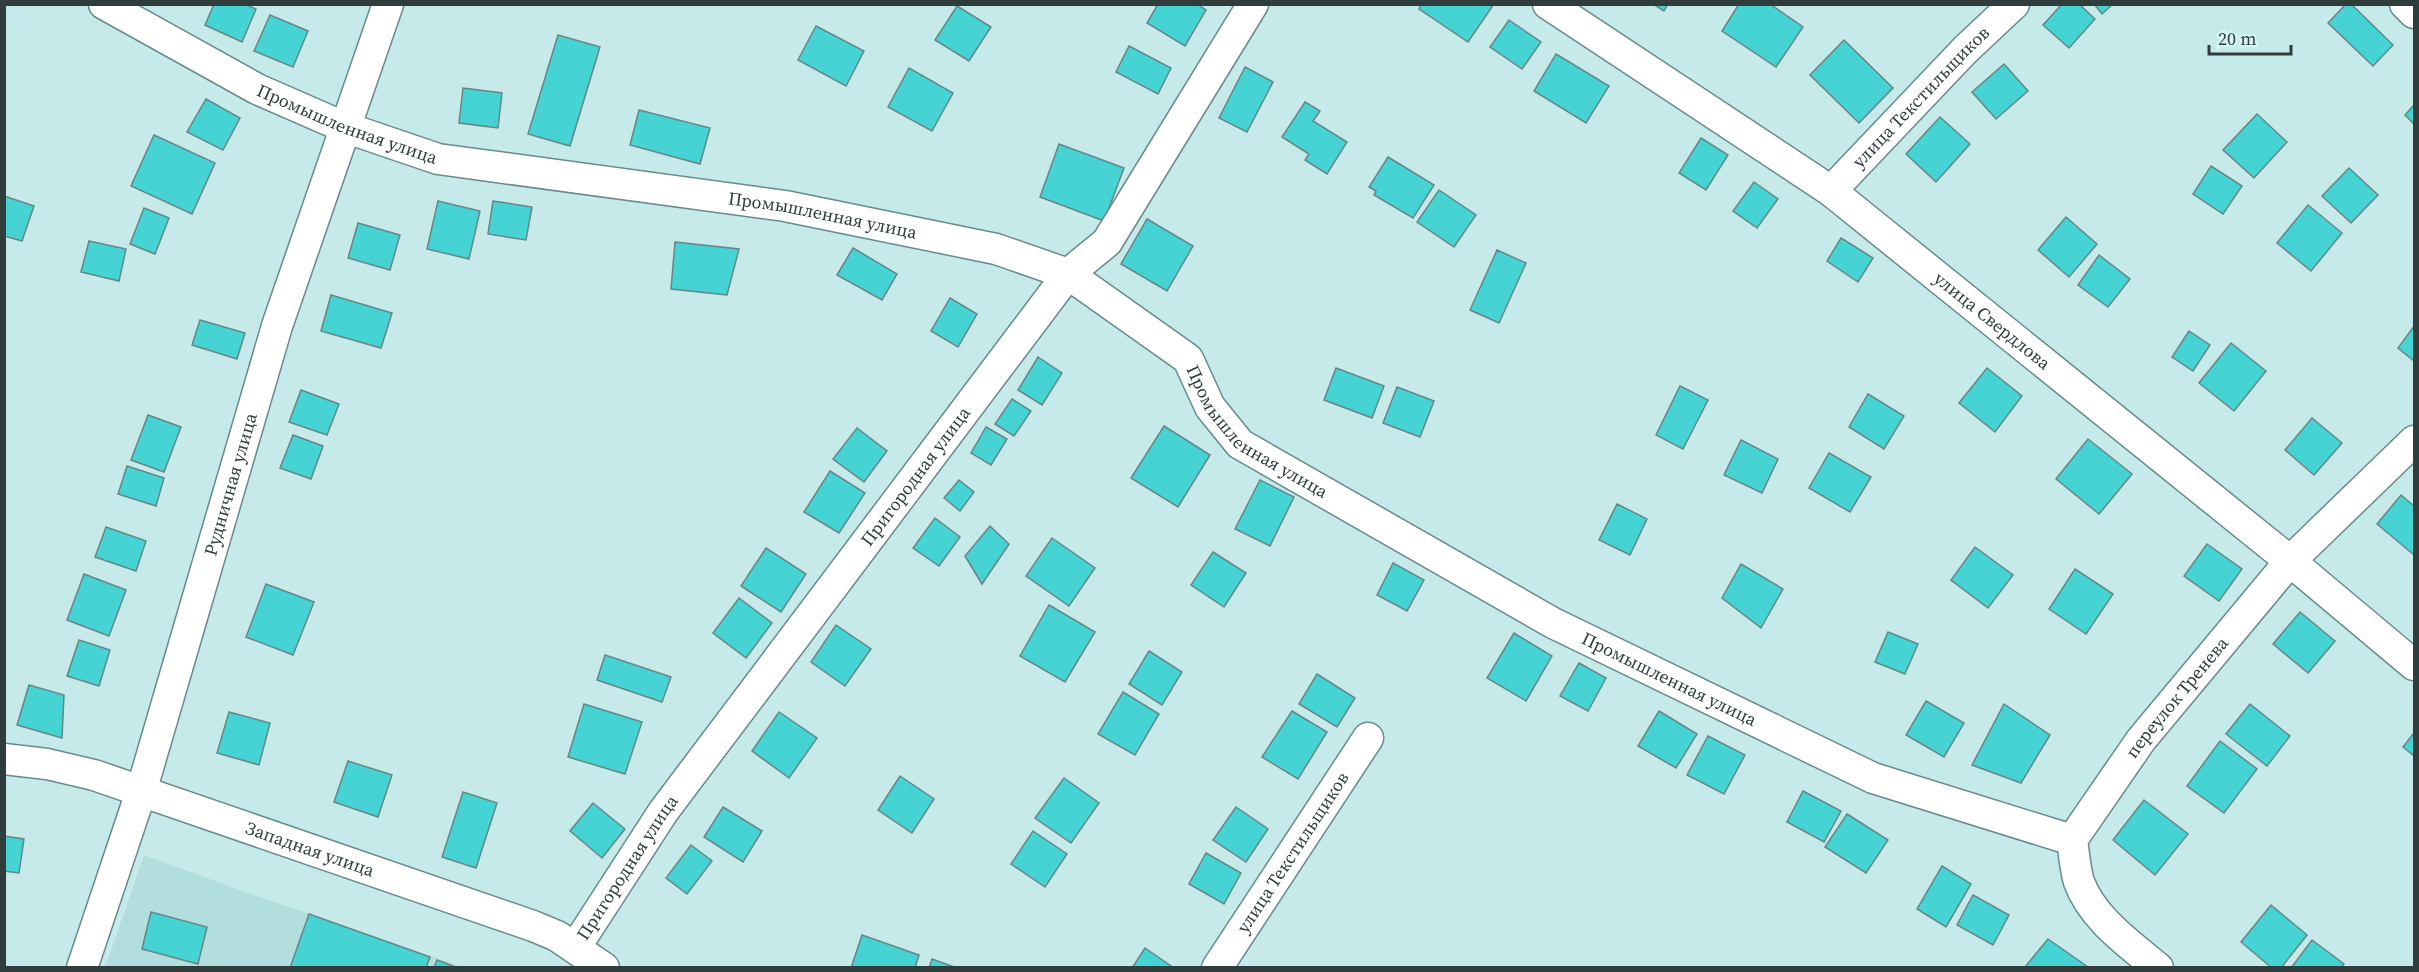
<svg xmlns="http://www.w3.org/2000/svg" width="2419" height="972" font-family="'Source Serif 4',serif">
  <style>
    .built { fill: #b2dedd }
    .building { fill: #45d3d4; stroke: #658786; stroke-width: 1.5 }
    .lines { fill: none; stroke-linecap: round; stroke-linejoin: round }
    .minor-casing { stroke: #688a8a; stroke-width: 33 }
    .minor { stroke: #fff; stroke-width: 30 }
    .labels { text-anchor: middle; stroke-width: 4.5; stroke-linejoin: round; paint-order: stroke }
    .street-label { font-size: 18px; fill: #2f3e3d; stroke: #d3f8f7 }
  </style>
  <rect width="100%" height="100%" fill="#c6eaea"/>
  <polygon class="built" points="144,855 251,894 463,967 105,968"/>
  <g class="building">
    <polygon points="214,4 245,4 256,9 242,42 205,25"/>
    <polygon points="1158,4 1197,4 1206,10 1185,46 1147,23"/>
    <polygon points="1421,4 1488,4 1492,7 1468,42 1419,9"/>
    <polygon points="1653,4 1668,4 1664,11"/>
    <polygon points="1739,4 1770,4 1803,27 1776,67 1722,31"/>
    <polygon points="2062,4 2079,4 2095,19 2069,48 2043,25"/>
    <polygon points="2094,4 2113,4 2102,14"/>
    <polygon points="2346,4 2351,4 2393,45 2373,66 2328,23"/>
    <polygon points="957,6 991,27 969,61 935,40"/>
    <polygon points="270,15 308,31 293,67 254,51"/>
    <polygon points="1509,20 1541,42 1522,69 1490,47"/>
    <polygon points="816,26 864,51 846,86 798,60"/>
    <polygon points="558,35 600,47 570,146 528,134"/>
    <polygon points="1844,40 1893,88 1859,123 1810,75"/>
    <polygon points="1129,46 1171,68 1158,94 1116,72"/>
    <polygon points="1556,54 1609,86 1586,123 1534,91"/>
    <polygon points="2004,64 2028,91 1996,119 1972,92"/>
    <polygon points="1245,67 1273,82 1247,132 1219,118"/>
    <polygon points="909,68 953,93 932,131 888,107"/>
    <polygon points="463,88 502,93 498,128 459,123"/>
    <polygon points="206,99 240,118 223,150 187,132"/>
    <polygon points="1305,102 1320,111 1313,121 1347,142 1327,174 1305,160 1309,154 1282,137"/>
    <polygon points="2414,105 2414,124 2405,115"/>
    <polygon points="639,110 710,128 700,164 630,145"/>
    <polygon points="2257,114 2287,142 2254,178 2223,150"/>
    <polygon points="1940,117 1970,144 1936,182 1906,154"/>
    <polygon points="154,135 215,163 192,214 131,186"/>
    <polygon points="1701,138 1728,155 1706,190 1679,173"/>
    <polygon points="1059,144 1124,168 1104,221 1040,197"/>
    <polygon points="1388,157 1434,185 1413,218 1374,195 1376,191 1369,187"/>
    <polygon points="2211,166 2242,186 2223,214 2193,194"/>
    <polygon points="2349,168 2378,195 2351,223 2322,196"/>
    <polygon points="1754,182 1778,199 1757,228 1733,211"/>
    <polygon points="1439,190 1476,215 1454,247 1417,222"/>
    <polygon points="4,196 34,206 22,241 4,236"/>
    <polygon points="438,201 480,211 469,259 427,249"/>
    <polygon points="493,201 532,207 526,240 488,234"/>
    <polygon points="2308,205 2342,233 2311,271 2277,243"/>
    <polygon points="144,208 169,218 155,254 130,244"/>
    <polygon points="2066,217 2097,244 2069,277 2038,250"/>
    <polygon points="1147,219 1193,246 1167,291 1121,264"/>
    <polygon points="358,223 400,235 390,270 348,258"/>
    <polygon points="1841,238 1873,258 1858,282 1827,261"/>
    <polygon points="89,241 126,249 119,281 81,272"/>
    <polygon points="675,242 739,249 727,295 671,289"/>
    <polygon points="853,248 897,274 882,300 837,275"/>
    <polygon points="1497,250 1526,263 1499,323 1470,310"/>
    <polygon points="2099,255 2130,279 2108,307 2078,285"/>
    <polygon points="331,295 392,313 381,348 321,331"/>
    <polygon points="950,298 977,314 958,347 931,331"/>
    <polygon points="200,320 245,333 237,359 192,345"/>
    <polygon points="2414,326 2414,361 2398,348"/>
    <polygon points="2189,331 2210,345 2193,371 2172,357"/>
    <polygon points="2231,343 2266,371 2234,411 2199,383"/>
    <polygon points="1038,357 1062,373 1042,405 1018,390"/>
    <polygon points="1336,368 1384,386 1372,418 1324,400"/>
    <polygon points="1987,368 2022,396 1995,432 1959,403"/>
    <polygon points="1680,386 1708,400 1683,449 1656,435"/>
    <polygon points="1397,387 1434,401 1420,437 1383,423"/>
    <polygon points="301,390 339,404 327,435 289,422"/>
    <polygon points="1868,394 1904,416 1884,449 1849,427"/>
    <polygon points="1012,399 1031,411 1014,436 995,424"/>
    <polygon points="148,415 181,427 164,472 131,460"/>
    <polygon points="2312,418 2342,443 2314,475 2285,450"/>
    <polygon points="1164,426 1210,455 1178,507 1131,478"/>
    <polygon points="986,427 1007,439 991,465 971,453"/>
    <polygon points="857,428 887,451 864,482 833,459"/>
    <polygon points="293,435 323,446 311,479 280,468"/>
    <polygon points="2088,439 2132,474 2099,514 2056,479"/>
    <polygon points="1741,440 1778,459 1762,493 1724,475"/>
    <polygon points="1829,453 1871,477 1850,512 1809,488"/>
    <polygon points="127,466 164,478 156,506 118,494"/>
    <polygon points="830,471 865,493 839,533 804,512"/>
    <polygon points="959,480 974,492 960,511 944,498"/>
    <polygon points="1260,480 1294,497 1270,546 1235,529"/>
    <polygon points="2401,495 2414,506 2414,555 2377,524"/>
    <polygon points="1617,504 1647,519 1630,555 1599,540"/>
    <polygon points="935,518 960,537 939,566 913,548"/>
    <polygon points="990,526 1009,544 982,584 965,556"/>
    <polygon points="106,527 146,541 136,571 95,557"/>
    <polygon points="1052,538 1095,568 1069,606 1026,576"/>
    <polygon points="2207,544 2242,569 2219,601 2184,576"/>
    <polygon points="1975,547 2013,575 1988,608 1951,580"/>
    <polygon points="766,548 806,574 781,612 741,586"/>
    <polygon points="1213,552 1246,573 1224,607 1191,585"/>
    <polygon points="1393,563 1424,580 1407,611 1377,595"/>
    <polygon points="1741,564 1783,589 1761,628 1722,598"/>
    <polygon points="2075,569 2113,594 2086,634 2049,609"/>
    <polygon points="84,574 126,590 109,636 67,620"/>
    <polygon points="266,584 314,602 293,655 246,637"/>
    <polygon points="739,598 772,623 746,658 713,633"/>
    <polygon points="1049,605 1095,632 1065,682 1020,656"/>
    <polygon points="2300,612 2335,641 2308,673 2273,644"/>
    <polygon points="836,625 871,649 845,686 811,662"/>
    <polygon points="1888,632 1918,644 1905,674 1875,662"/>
    <polygon points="1514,633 1552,656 1526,701 1487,678"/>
    <polygon points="79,640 110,650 99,686 67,676"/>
    <polygon points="1149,651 1182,672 1162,705 1129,684"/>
    <polygon points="605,655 671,677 662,702 597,680"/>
    <polygon points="1579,663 1606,678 1588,711 1560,696"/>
    <polygon points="1317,674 1355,698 1337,727 1299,704"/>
    <polygon points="29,685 64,695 62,738 17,725"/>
    <polygon points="1123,692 1159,714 1135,755 1098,734"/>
    <polygon points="1926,701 1964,723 1944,757 1906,735"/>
    <polygon points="584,704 642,722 625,774 568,757"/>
    <polygon points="2004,704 2050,735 2021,783 1972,765"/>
    <polygon points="2250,704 2290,736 2267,766 2226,734"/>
    <polygon points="1292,711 1327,732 1298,779 1262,757"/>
    <polygon points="1659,711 1697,734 1676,768 1638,746"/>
    <polygon points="229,712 270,723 259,765 217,753"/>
    <polygon points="779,712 817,738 789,778 752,751"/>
    <polygon points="2414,733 2414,756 2403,747"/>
    <polygon points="1708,736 1745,755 1724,794 1687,775"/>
    <polygon points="2220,741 2257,769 2224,813 2187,786"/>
    <polygon points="348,761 392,775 378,817 334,802"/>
    <polygon points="900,776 934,799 912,833 878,810"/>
    <polygon points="1064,778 1099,803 1071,843 1035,818"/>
    <polygon points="1803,791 1841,811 1824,842 1787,822"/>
    <polygon points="463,792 497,803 476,868 442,857"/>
    <polygon points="2144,800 2188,834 2155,875 2113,840"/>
    <polygon points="593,803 625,829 602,858 570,831"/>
    <polygon points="723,807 762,831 743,862 704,837"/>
    <polygon points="1236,807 1268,829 1246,862 1213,840"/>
    <polygon points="1847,814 1888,840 1866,873 1825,847"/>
    <polygon points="1033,831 1067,854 1045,887 1011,864"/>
    <polygon points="4,836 24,839 19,873 4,871"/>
    <polygon points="691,845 712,861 687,894 666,878"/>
    <polygon points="1206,853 1241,873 1224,904 1189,884"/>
    <polygon points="1942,866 1971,884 1946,927 1917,909"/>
    <polygon points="1973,895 2009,915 1993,945 1957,925"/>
    <polygon points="2271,905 2307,935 2281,968 2272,968 2241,942"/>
    <polygon points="151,912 207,927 198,964 142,949"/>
    <polygon points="309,914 430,957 426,968 290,968"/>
    <polygon points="862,935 919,955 915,968 851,968"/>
    <polygon points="2048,939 2088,967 2025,967"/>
    <polygon points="2312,940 2344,964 2341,968 2291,968"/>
    <polygon points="1145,948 1174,968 1132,968"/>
    <polygon points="932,959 957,968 929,968"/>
    <polygon points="437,960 458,968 434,968"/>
  </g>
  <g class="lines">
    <defs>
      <g id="minor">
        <path id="s1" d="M104 4 257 89 344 127 438 159 785 206 996 249 1068 274 1188 359 1210 407 1240 444 1553 623 1873 778 2072 840C2074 853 2075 869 2079 882 2093 919 2128 943 2158 968"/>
        <path id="s2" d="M1548 4 1831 191 2290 561 2414 665"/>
        <polyline points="2405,4 2414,13"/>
        <path id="s3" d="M1831 191 1965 50 2014 4"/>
        <path id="s4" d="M4 759 47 764 94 775 533 926 557 936 604 968"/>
        <path id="s5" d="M2072 840 2141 740 2290 561 2414 441"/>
        <path id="s6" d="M575 948 663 812 1068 274 1107 242 1253 4"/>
        <path id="s7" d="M82 968 141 792 277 326 388 4"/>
        <path id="s8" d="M1217 968 1368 738"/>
      </g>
    </defs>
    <use href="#minor" class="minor-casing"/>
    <use href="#minor" class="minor"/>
  </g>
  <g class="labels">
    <g class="street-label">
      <text dy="6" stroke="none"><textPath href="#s3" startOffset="130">улица Текстильщиков</textPath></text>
      <text dy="6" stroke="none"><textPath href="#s1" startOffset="272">Промышленная улица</textPath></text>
      <text dy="6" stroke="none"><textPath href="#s1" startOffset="758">Промышленная улица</textPath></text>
      <text dy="6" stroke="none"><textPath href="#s2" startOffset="546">улица Свердлова</textPath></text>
      <text dy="6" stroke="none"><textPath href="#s1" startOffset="1262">Промышленная улица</textPath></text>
      <text dy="6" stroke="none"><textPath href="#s6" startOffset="582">Пригородная улица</textPath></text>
      <text dy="6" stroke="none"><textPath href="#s7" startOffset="506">Рудничная улица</textPath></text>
      <text dy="6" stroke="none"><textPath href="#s1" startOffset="1748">Промышленная улица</textPath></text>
      <text dy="6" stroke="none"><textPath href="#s5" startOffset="177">переулок Тренева</textPath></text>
      <text dy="6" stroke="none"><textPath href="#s4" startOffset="320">Западная улица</textPath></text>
      <text dy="6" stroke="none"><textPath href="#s8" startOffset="138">улица Текстильщиков</textPath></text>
      <text dy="6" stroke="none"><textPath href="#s6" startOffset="96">Пригородная улица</textPath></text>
    </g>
  </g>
  <rect width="2419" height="972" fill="none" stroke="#2f3e3d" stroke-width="12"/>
  <path d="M2209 45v9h82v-9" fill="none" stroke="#2f3e3d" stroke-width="3"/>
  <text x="2218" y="45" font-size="18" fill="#2f3e3d" stroke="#d3f8f7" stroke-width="4.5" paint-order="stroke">20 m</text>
</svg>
